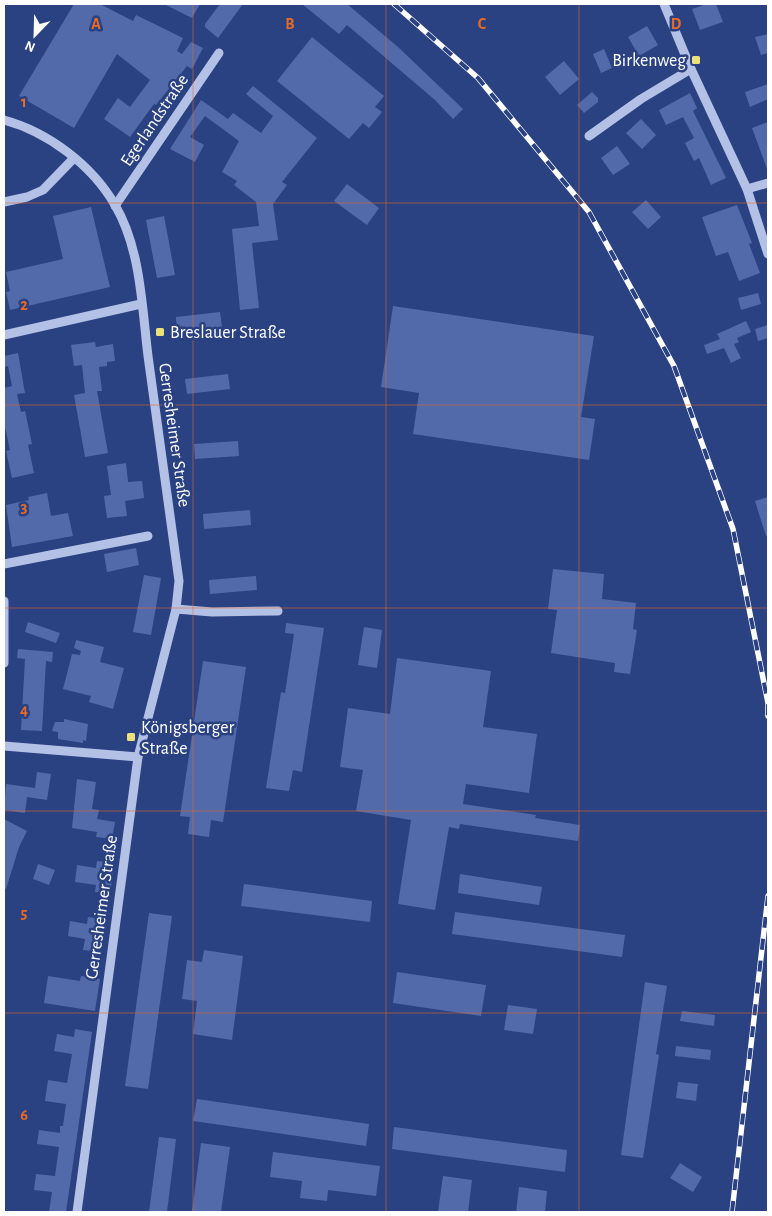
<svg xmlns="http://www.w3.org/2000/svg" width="772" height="1216" font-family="'Alegreya Sans',sans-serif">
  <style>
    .building { fill: #536aaa }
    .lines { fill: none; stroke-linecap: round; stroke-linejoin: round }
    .minor { stroke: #b3c1e6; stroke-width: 9 }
    .rail-casing { stroke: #fff; stroke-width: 5.5 }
    .rail { stroke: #2a4182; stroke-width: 4; stroke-dasharray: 11; stroke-linecap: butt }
    .grid { fill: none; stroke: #ea6a24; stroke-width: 1; stroke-opacity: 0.55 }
    .poi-dot { fill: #ece07b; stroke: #2a4182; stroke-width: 2 }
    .labels { text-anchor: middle; stroke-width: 5; stroke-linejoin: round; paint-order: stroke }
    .poi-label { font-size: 18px; fill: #fff; stroke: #2a4182; text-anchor: start }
    .street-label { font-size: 18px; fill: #fff; stroke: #2a4182 }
    .grid-label { font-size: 16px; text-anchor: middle; font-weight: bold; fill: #ea6a24; stroke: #2a4182; stroke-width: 5; stroke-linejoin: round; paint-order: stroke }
  </style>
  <rect width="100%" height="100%" fill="#2a4182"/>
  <g class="building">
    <polygon points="74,4 100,4 133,21 136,15 183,38 177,51 182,54 191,42 203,48 192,69 187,66 156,105 154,104 130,137 104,119 118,98 130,107 150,80 117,54 74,128 19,96"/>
    <polygon points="164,4 200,4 192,18"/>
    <polygon points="220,4 243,4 218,38 205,27 205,24"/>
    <polygon points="302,4 347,4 398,47 463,109 453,119 435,100 347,25 339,34"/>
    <polygon points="707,4 716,4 723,22 700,30 692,9"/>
    <polygon points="647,26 658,45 639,56 628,37"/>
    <polygon points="768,34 768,53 761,55 755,37"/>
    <polygon points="312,37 384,96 375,107 382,112 369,128 363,123 349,139 277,81"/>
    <polygon points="604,49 612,68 601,73 593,54"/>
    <polygon points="564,61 579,79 560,95 545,77"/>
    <polygon points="768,84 768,99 750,107 745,92"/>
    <polygon points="253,86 317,138 282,182 287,185 273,204 278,240 252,243 259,308 240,310 232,229 259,226 256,202 234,185 237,181 222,172 239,141 205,116 190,137 204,145 195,162 170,149 201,100 228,119 233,113 261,133 273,116 246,94"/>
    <polygon points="592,92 598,98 598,102 584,113 577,105"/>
    <polygon points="690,93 697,108 693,111 726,178 711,185 699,158 694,161 685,143 694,138 683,117 666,125 659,110"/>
    <polygon points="641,119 656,135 642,149 626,133"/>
    <polygon points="768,122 768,169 767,169 752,128"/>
    <polygon points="617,146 630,164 613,175 601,158"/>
    <polygon points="347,184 379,208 367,225 334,201"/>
    <polygon points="646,200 661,217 648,229 632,212"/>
    <polygon points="737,205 752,243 749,244 760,273 739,281 728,252 716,256 702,217"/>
    <polygon points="91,207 110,287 10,310 6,292 10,291 6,272 63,259 53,216"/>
    <polygon points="164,216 175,275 157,278 146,220"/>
    <polygon points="758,293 761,304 741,310 738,298"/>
    <polygon points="393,306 594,336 581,417 595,419 589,460 413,434 419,393 381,387"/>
    <polygon points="220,312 222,327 177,332 176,317"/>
    <polygon points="746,321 751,332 737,338 739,342 734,344 741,358 731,363 724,348 707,354 704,345 720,339 717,334"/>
    <polygon points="768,325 768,338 758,341 755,329"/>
    <polygon points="95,342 96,347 113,344 115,361 107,362 107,366 99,367 102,391 97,391 108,453 85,457 74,395 85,393 82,365 74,366 71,345"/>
    <polygon points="18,353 25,393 17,394 21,412 25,411 32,444 28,445 34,473 12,478 6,451 10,450 4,423 4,388 12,386 8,366 4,367 4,356"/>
    <polygon points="228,374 230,389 187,394 185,379"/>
    <polygon points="238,441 239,456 195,459 194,444"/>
    <polygon points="126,463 128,482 142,481 144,498 125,501 127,516 107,518 104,496 111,495 107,466"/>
    <polygon points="47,493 51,516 68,513 73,536 12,547 6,505 29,500 28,497"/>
    <polygon points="768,497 768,535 766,536 755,501"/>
    <polygon points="250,510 251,525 204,529 203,514"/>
    <polygon points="136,548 139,565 107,572 104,554"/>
    <polygon points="553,569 604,574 602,599 636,603 633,629 637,630 630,674 614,672 615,663 551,653 557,610 548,609"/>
    <polygon points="144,575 161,578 151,635 133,632"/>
    <polygon points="256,576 257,590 210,594 209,580"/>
    <polygon points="28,622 60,633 56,643 25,632"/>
    <polygon points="286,623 324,628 302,772 293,770 289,791 266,788 281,692 285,693 294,634 285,633"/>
    <polygon points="364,627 382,630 377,668 358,665"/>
    <polygon points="76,640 104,647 100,662 124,668 113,709 89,702 91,696 63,689 72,654 80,655 81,651 74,648"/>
    <polygon points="18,649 53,652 52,662 46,661 42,731 21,730 25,659 17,658"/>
    <polygon points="397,658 491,671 483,727 537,734 529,793 466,784 463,804 536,815 535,818 580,825 578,841 460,824 459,829 449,827 435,910 398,904 411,820 356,811 363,770 340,767 348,708 390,714"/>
    <polygon points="203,661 246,667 223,822 211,820 209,837 188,834 190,817 180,816"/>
    <polygon points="64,719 88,724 86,741 83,740 83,743 58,739 58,732 52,731 55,722 64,722"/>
    <polygon points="37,772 51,774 47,800 27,797 25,813 4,810 6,784 35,788"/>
    <polygon points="77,779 96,782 92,809 99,810 97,819 115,822 112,839 96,837 97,832 72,828"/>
    <polygon points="4,819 27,831 19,847 6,889 4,888"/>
    <polygon points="97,861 115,863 110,894 95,892 96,885 75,882 77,865 96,868"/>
    <polygon points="38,864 55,870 49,885 33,879"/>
    <polygon points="460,874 542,887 539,905 458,893"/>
    <polygon points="244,884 372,901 370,922 241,906"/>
    <polygon points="455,912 625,935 622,957 452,934"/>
    <polygon points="149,913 172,916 148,1089 125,1086"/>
    <polygon points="88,917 106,920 101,952 83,950 85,939 68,936 70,921 87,924"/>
    <polygon points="204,950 243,956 232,1040 193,1034 197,1001 182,999 187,960 202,962"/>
    <polygon points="397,972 486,985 481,1016 393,1003"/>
    <polygon points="48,976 80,981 81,976 100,979 95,1011 44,1003"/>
    <polygon points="645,982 667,986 656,1054 659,1055 643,1158 621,1155"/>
    <polygon points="508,1005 537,1009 533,1034 504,1030"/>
    <polygon points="682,1011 715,1015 714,1026 680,1021"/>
    <polygon points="75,1029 92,1032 66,1212 49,1212 52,1192 34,1190 36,1174 55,1176 59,1147 37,1144 39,1130 60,1133 60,1126 63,1126 66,1104 45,1101 48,1080 67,1083 72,1054 54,1051 57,1034 74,1037"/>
    <polygon points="676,1046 711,1050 710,1060 675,1056"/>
    <polygon points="678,1082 698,1084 696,1101 676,1098"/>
    <polygon points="197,1099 369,1124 366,1146 193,1121"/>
    <polygon points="394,1127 567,1150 565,1172 392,1149"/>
    <polygon points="159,1137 176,1139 167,1212 149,1212"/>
    <polygon points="201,1143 230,1147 221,1212 192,1212"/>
    <polygon points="273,1152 380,1166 376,1196 328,1190 327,1201 300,1198 302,1181 270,1177"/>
    <polygon points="680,1163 702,1177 693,1192 670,1178"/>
    <polygon points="443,1176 472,1180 468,1212 438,1212"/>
    <polygon points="519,1187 547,1191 545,1212 516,1212"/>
  </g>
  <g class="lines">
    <g class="minor">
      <polyline points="664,4 691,69 747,189 768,254"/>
      <path d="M4 120C48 132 92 165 115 205 141 249 142 308 148 356 158 431 169 506 179 581L176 609 138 757 77 1212"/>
      <polyline points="589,136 641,99 691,69"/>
      <polyline points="747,189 768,183"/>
      <polyline points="4,202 27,197 43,190 74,158"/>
      <polyline points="115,206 219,53"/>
      <polyline points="4,335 141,304"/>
      <polyline points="4,564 148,536"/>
      <polyline points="4,601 4,663"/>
      <polyline points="176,609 212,612 278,611"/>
      <polyline points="4,746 138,757"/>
    </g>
    <defs>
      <g id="rail">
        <polyline points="394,4 478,78 589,212 674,366 733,529 768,703 768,716"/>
        <polyline points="732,1212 768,896"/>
      </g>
    </defs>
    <use href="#rail" class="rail-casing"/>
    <use href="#rail" class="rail"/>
  </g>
  <path class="grid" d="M193 4V1212M386 4V1212M579 4V1212M4 203H768M4 405H768M4 608H768M4 811H768M4 1013H768"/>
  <g class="poi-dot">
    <rect x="691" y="55" width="10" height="10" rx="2.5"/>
    <rect x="155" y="327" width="10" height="10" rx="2.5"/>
    <rect x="126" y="732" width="10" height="10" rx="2.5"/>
  </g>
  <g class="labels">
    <g class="poi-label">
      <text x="686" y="66" text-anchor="end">Birkenweg</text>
      <text x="170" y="338">Breslauer Straße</text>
      <text x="141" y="733">Königsberger<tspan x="141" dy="21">Straße</tspan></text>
    </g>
    <g class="street-label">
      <text transform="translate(154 120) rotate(-56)" y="6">Egerlandstraße</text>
      <text transform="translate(175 435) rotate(82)" y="6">Gerresheimer Straße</text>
      <text transform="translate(101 907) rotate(-82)" y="6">Gerresheimer Straße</text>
    </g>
  </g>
  <g class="grid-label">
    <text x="96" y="29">A</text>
    <text x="290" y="29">B</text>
    <text x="482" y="29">C</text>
    <text x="676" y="29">D</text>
    <text x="24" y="107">1</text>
    <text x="24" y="310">2</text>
    <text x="24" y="512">3</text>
    <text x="24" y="715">4</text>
    <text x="24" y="918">5</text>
    <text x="24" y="1120">6</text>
  </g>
  <rect width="772" height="1216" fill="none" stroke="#ffffff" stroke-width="10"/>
  <g transform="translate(35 35) rotate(203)" stroke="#2a4182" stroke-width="4" paint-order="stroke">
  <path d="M0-4L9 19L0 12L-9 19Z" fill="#ffffff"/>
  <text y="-8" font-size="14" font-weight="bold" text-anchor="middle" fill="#ffffff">N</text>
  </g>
</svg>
